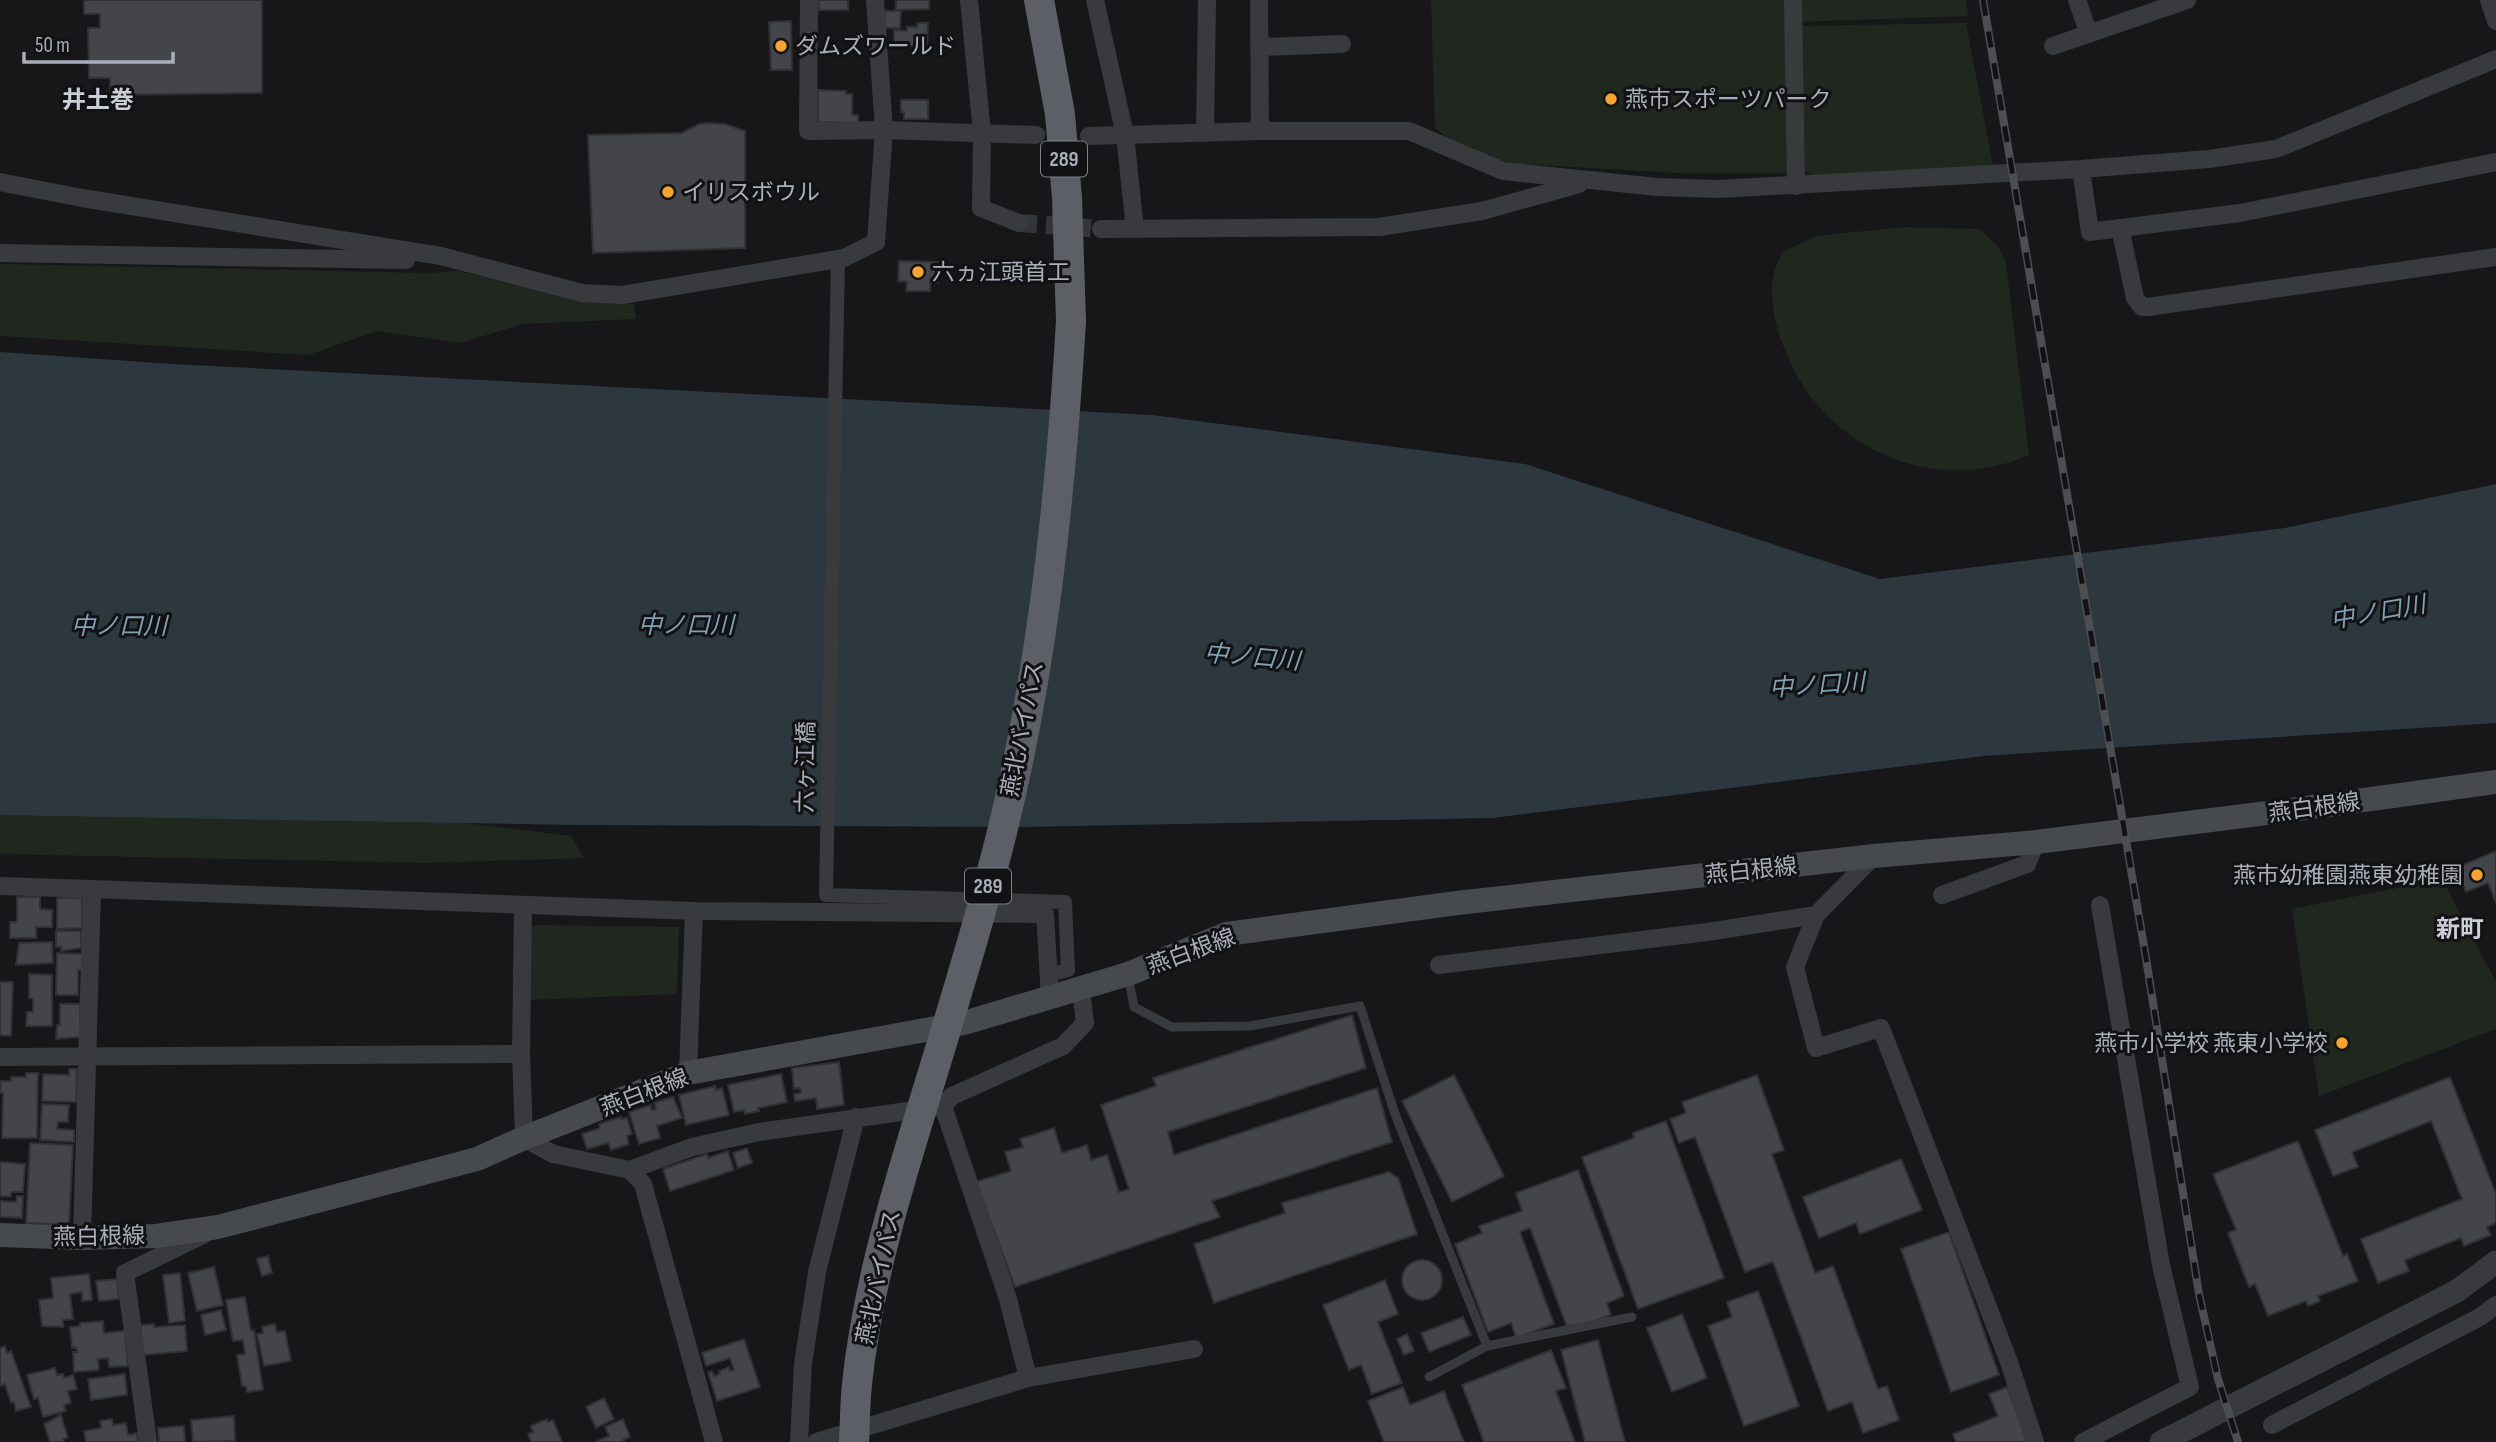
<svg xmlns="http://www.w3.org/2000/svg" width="2496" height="1442" font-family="'Sofia Sans Condensed','Noto Sans JP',sans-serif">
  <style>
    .green { fill: #1f271f }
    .water { fill: #2d383e }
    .building { fill: #434549; stroke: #313135; stroke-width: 2 }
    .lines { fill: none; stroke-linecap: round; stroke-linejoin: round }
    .minor-tunnel { stroke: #343539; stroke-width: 18; stroke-dasharray: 18 9; stroke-linecap: butt }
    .service { stroke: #383a3e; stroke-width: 9 }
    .pedestrian { stroke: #383a3e; stroke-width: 14 }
    .minor { stroke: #383a3e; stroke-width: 18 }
    .tertiary { stroke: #383a3e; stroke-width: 23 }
    .secondary { stroke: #46494e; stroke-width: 24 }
    .trunk { stroke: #5c6066; stroke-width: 30 }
    .rail-casing { stroke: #4b4e53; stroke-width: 8 }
    .rail { stroke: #121214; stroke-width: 5; stroke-dasharray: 16; stroke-linecap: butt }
    .trunk-bridge { stroke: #5c6066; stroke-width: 30 }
    .poi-dot { fill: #f7a331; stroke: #121214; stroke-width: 2.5 }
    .labels { text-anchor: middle; stroke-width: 6; stroke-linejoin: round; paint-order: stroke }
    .shield { fill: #121214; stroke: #7c8088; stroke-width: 2 }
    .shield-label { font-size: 21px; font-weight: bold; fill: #a9afb9 }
    .poi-label { font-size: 23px; fill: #a9afb9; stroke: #121214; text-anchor: start }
    .street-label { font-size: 23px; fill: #a9afb9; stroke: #121214 }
    .neighbourhood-label { font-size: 24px; font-weight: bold; fill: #caced5; stroke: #121214 }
    .water-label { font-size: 24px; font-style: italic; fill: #7fa1b5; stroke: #121214 }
  </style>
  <rect width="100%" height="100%" fill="#171719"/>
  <g class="green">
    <polygon points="1431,0 1786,0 1791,173 1677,173 1519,164 1492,160 1452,142 1435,128"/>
    <polygon points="1798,0 1966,0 1968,16 1797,22"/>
    <polygon points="1966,23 1993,166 1814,177 1805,170 1801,152 1798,26"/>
    <path d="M1905 227 1979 229 1998 246 2006 262 2029 455C1934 497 1826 449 1787 355 1777 332 1771 308 1772 283 1773 273 1778 262 1782 252L1816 236Z"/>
    <polygon points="0,264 429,273 459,271 581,301 634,304 636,319 522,324 461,343 377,331 308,355 0,336"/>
    <polygon points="0,802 390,814 571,836 584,858 426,863 0,854"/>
    <polygon points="2442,879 2496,982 2496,1029 2319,1096 2292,909"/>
    <polygon points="531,925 679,927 677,994 529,1000"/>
  </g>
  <polygon class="water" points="0,352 172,364 1152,415 1525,464 1880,579 2285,528 2496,484 2496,723 1983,756 1493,818 1020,827 579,825 0,815"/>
  <g class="building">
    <polygon points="84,0 262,0 262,93 110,95 110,78 89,78 88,28 100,28 100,14 84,14"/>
    <rect x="819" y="0" width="29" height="10"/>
    <polygon points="896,0 929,0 929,9 896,10"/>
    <polygon points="885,11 901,11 900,28 884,28"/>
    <polygon points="791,21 792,70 771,70 769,22"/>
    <polygon points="917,23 928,23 927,46 894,46 894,30 907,31 907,27 917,27"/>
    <polygon points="818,90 846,91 846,94 852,94 852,115 858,115 858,123 818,122"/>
    <polygon points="901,100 928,100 928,119 904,119 904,112 901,112"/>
    <polygon points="708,123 724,124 745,131 745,248 593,253 588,135 682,133 699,124"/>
    <polygon points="899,261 938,262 938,283 930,283 930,291 906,291 907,282 898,281"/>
    <polygon points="2496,851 2496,903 2488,883 2466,892 2456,868"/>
    <polygon points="17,897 40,897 40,909 52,910 52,927 36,927 36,938 10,938 10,922 17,922"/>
    <polygon points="57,898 82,898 82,928 57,929"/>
    <polygon points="56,931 81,931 81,948 61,951 61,947 56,947"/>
    <polygon points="52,942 53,963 16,965 19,943"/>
    <polygon points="57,953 83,954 82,970 78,970 78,995 56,995"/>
    <polygon points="29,974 52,975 52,1026 26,1026 27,1012 33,1012 33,998 29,998"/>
    <polygon points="0,982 13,982 11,1036 0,1035"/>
    <polygon points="60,1004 80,1004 80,1037 56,1039 57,1025 60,1025"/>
    <polygon points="1352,1015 1366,1068 1168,1132 1174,1155 1377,1088 1392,1142 1212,1201 1220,1217 1015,1287 976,1182 1011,1171 1005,1152 1023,1147 1020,1139 1054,1128 1062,1153 1087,1145 1091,1160 1107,1155 1119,1192 1129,1189 1101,1105 1156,1086 1153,1078"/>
    <polygon points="839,1062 844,1105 817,1109 816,1098 795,1101 794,1094 801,1093 800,1088 794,1089 792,1068"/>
    <polygon points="69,1069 77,1069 76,1102 42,1101 43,1074 69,1075"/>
    <polygon points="26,1073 38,1073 37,1138 2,1138 3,1093 0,1093 1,1081 11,1081 11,1077 26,1077"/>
    <polygon points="781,1074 787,1102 758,1108 759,1111 745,1114 744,1110 734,1112 728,1085"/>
    <polygon points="1454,1075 1504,1176 1452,1202 1402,1101"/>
    <polygon points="1757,1075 1784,1150 1772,1154 1815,1273 1833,1266 1878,1389 1887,1386 1899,1420 1863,1433 1852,1402 1828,1411 1773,1262 1745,1272 1695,1137 1679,1143 1670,1119 1686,1113 1682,1102"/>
    <polygon points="2450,1077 2496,1194 2496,1223 2487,1227 2491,1235 2464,1246 2461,1238 2405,1260 2409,1271 2378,1283 2361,1239 2462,1199 2431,1121 2352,1152 2358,1167 2333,1176 2315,1130"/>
    <polygon points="715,1086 716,1090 722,1088 729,1115 686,1125 679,1095"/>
    <polygon points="673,1097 682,1118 657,1126 660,1138 639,1144 629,1112 651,1105 652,1110 656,1109 654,1103"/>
    <polygon points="42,1104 69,1105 68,1122 58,1122 57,1129 74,1130 74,1142 40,1140"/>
    <polygon points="621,1117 621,1119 627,1118 632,1134 627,1136 629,1144 611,1150 608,1143 587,1149 582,1134 600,1128 599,1124"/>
    <polygon points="1666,1121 1724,1278 1638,1309 1582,1157 1634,1138 1633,1133"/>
    <polygon points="2298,1141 2343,1256 2347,1254 2358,1281 2318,1296 2320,1301 2308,1306 2306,1301 2268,1316 2255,1284 2249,1287 2228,1233 2236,1230 2213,1174"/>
    <polygon points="30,1143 73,1145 69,1225 26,1223"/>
    <polygon points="747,1148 752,1163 738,1168 733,1153"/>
    <polygon points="728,1151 734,1170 670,1191 663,1169 707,1154 708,1158"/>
    <polygon points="1901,1159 1922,1210 1860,1234 1856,1223 1819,1238 1803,1197"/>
    <polygon points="0,1162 25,1164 23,1192 11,1192 11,1197 0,1196"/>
    <polygon points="1578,1170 1624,1296 1607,1303 1611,1315 1568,1330 1530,1228 1520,1232 1554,1324 1516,1338 1511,1323 1488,1332 1455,1244 1482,1233 1479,1226 1522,1211 1516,1193"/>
    <polygon points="1389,1172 1398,1178 1417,1234 1214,1303 1194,1244 1285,1213 1282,1203"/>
    <polygon points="17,1196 23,1196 22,1218 0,1217 0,1201 16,1202"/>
    <polygon points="1949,1232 1999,1375 1951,1392 1901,1249"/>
    <polygon points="268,1256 272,1273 262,1276 257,1259"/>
    <circle cx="1422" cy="1280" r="20"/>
    <polygon points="214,1267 223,1305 197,1311 188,1273"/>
    <polygon points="180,1273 185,1321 169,1323 163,1275"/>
    <polygon points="89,1274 92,1300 82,1301 82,1292 70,1294 73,1319 63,1320 63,1327 42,1326 39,1300 53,1298 51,1278"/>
    <polygon points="117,1279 119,1299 99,1301 96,1281"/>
    <polygon points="1385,1280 1398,1314 1378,1322 1402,1383 1372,1394 1361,1365 1349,1370 1323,1305"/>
    <polygon points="1758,1291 1799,1406 1744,1426 1708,1326 1732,1317 1727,1302"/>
    <polygon points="245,1297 251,1331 254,1330 263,1390 247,1392 246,1386 242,1386 237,1355 245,1354 243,1340 233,1341 226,1300"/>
    <polygon points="221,1310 226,1330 205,1335 201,1315"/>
    <polygon points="1682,1314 1707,1378 1672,1392 1647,1328"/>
    <polygon points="1463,1317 1471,1335 1429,1352 1421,1333"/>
    <polygon points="103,1321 104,1333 125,1331 128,1366 109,1367 108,1358 98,1359 99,1370 74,1372 73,1352 77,1352 76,1348 72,1348 70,1327 80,1326 80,1323"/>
    <polygon points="154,1324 154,1327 185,1325 187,1351 142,1355 140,1325"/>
    <polygon points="275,1324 277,1332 285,1331 291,1361 264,1366 257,1334 263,1333 262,1327"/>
    <polygon points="1407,1334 1414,1351 1404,1355 1397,1339"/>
    <polygon points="744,1339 760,1387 717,1401 708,1372 712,1371 714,1376 720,1374 719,1371 729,1367 730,1371 734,1370 730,1358 706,1366 702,1353"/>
    <polygon points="1598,1340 1625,1442 1585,1442 1561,1350"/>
    <polygon points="5,1346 7,1353 11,1351 31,1407 16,1411 14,1402 11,1403 5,1384 0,1386 0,1348"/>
    <polygon points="1551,1350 1566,1388 1556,1391 1575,1442 1484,1442 1462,1385"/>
    <polygon points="55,1368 57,1375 63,1374 64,1378 73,1375 77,1389 68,1391 71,1403 64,1405 66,1411 43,1417 38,1398 34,1399 27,1375"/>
    <polygon points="125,1374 127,1395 91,1400 88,1379"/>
    <polygon points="1403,1387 1410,1405 1444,1391 1464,1442 1384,1442 1368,1401"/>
    <polygon points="2007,1387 2029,1442 1956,1442 1953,1434 1998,1416 1989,1394"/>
    <polygon points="604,1398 614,1419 596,1428 586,1407"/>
    <polygon points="61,1415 68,1438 63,1439 64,1442 50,1442 44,1424"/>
    <polygon points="234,1416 235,1441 193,1442 191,1420"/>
    <polygon points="112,1419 113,1425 126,1423 128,1435 137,1433 138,1442 86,1442 84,1431 101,1428 100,1421"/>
    <polygon points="547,1419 548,1422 553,1420 562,1442 531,1442 528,1434 533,1432 531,1426"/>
    <polygon points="623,1419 630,1437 623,1440 624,1442 595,1442 609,1436 605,1427"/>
    <polygon points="184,1426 185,1442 159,1442 158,1428"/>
  </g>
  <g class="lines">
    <polyline class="minor-tunnel" points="1019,223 1101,229"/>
    <g class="service">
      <polyline points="1128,976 1134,1007 1172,1027 1250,1026 1360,1006 1395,1114 1487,1346"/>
      <polyline points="1429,1377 1487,1346 1632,1317"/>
    </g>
    <polyline class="pedestrian" points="838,257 826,895 1065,902 1068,970 1049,975"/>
    <g class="minor">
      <polyline points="809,0 808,131 884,130 1036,135"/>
      <polyline points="969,0 982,133 981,208 1019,223"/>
      <polyline points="1095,0 1125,135 1135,229"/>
      <polyline points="1259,0 1260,131"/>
      <polyline points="1793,0 1796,186"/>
      <polyline points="2077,0 2089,34"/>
      <polyline points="2489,0 2496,21"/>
      <polyline points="2053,46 2187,0"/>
      <polyline points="1260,47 1342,44"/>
      <polyline points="1205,133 1207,0"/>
      <polyline points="1089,136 1260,131 1409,131 1503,171 1657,187 1718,189 2081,169 2209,159 2276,149 2496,59"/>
      <polyline points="2081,169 2090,232 2240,213 2496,162"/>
      <polyline points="0,182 82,198 441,256 582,293 622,295 844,258 876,242 884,130 875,0"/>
      <polyline points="2120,228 2135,298 2142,307 2148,307 2496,257"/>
      <polyline points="1101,229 1379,227 1482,211 1579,184"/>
      <polyline points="0,253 406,260"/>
      <polyline points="1874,856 1816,915 1795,967 1816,1048 1881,1028 2009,1362 2035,1442"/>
      <polyline points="0,886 92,889"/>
      <polyline points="1942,895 2027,864 2036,842"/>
      <polyline points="523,906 521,1054 524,1138 553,1154 630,1170 692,1147 759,1132 943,1106 952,1096 1063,1046 1085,1023 1081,990"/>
      <polyline points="1439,965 1707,932 1816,915"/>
      <polyline points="0,1057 521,1054"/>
      <polyline points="688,1073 694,911"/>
      <polyline points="943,1106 1008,1299 1028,1378"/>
      <polyline points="630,1170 643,1184 714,1442"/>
      <polyline points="82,1238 92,889 694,911 1045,914 1050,998"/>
      <polyline points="2272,1425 2480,1317 2496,1305"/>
      <polyline points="148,1442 125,1273 203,1235"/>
      <polyline points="799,1442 803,1364 817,1272 856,1117"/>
      <polyline points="816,1442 1028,1378 1194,1349"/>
      <polyline points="2083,1442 2190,1387 2161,1265 2100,905"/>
    </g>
    <polyline class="tertiary" points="2161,1442 2457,1291 2496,1262"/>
    <polyline class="secondary" points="0,1235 82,1238 156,1236 218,1227 477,1159 524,1138 688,1073 964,1023 1128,974 1227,934 1457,903 1874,856 2036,842 2291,810 2496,782"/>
    <polyline class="trunk" points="1039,0 1060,114 1067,198 1071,321"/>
    <defs>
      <polyline id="rail" points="1983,0 2145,952 2199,1294 2218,1379 2238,1442"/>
    </defs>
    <use href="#rail" class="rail-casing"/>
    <use href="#rail" class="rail"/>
    <path class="trunk-bridge" d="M854 1442C855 1423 855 1403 857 1384 867 1289 895 1196 923 1105 947 1026 972 947 993 867 1041 689 1060 505 1071 321"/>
  </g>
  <g class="poi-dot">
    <circle cx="781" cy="46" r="7"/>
    <circle cx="1611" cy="99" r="7"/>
    <circle cx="668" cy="192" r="7"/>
    <circle cx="918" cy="272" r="7"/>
    <circle cx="2477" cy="875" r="7"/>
    <circle cx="2342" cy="1043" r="7"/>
  </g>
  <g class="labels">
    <g class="shield">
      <rect x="1041" y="141.5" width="46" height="35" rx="5"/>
      <rect x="965" y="868.5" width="46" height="35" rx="5"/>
    </g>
    <g class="shield-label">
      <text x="1064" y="166">289</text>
      <text x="988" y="893">289</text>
    </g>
    <g class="poi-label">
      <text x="795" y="54">ダムズワールド</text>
      <text x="1625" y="107">燕市スポーツパーク</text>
      <text x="682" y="200">イリスボウル</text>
      <text x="932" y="280">六ヵ江頭首工</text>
      <text x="2463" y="883" text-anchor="end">燕市幼稚園燕東幼稚園</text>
      <text x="2328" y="1051" text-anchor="end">燕市小学校 燕東小学校</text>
    </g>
    <g class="street-label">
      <text transform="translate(1022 729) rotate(-79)" y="8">燕北バイパス</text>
      <text transform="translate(805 767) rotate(-89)" y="8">六ヶ江橋</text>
      <text transform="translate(2314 807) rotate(-8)" y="8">燕白根線</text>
      <text transform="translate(1751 870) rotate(-6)" y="8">燕白根線</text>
      <text transform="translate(1191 951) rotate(-20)" y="8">燕白根線</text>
      <text transform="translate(644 1092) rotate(-21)" y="8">燕白根線</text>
      <text transform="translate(99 1236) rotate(-1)" y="8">燕白根線</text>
      <text transform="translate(878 1277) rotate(-78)" y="8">燕北バイパス</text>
    </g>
    <g class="neighbourhood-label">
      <text x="98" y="108">井土巻</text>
      <text x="2460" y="937">新町</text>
    </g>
    <g class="water-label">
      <text transform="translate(2378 612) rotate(-10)" y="8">中ノ口川</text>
      <text x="686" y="633">中ノ口川</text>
      <text x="119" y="634">中ノ口川</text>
      <text transform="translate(1252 657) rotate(5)" y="8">中ノ口川</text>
      <text transform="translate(1817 685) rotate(-4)" y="8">中ノ口川</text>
    </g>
  </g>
  <path d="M24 52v10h149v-10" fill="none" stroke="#a9afb9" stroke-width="3.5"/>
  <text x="35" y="52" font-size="21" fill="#a9afb9" stroke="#121214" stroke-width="5" paint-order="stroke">50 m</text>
</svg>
